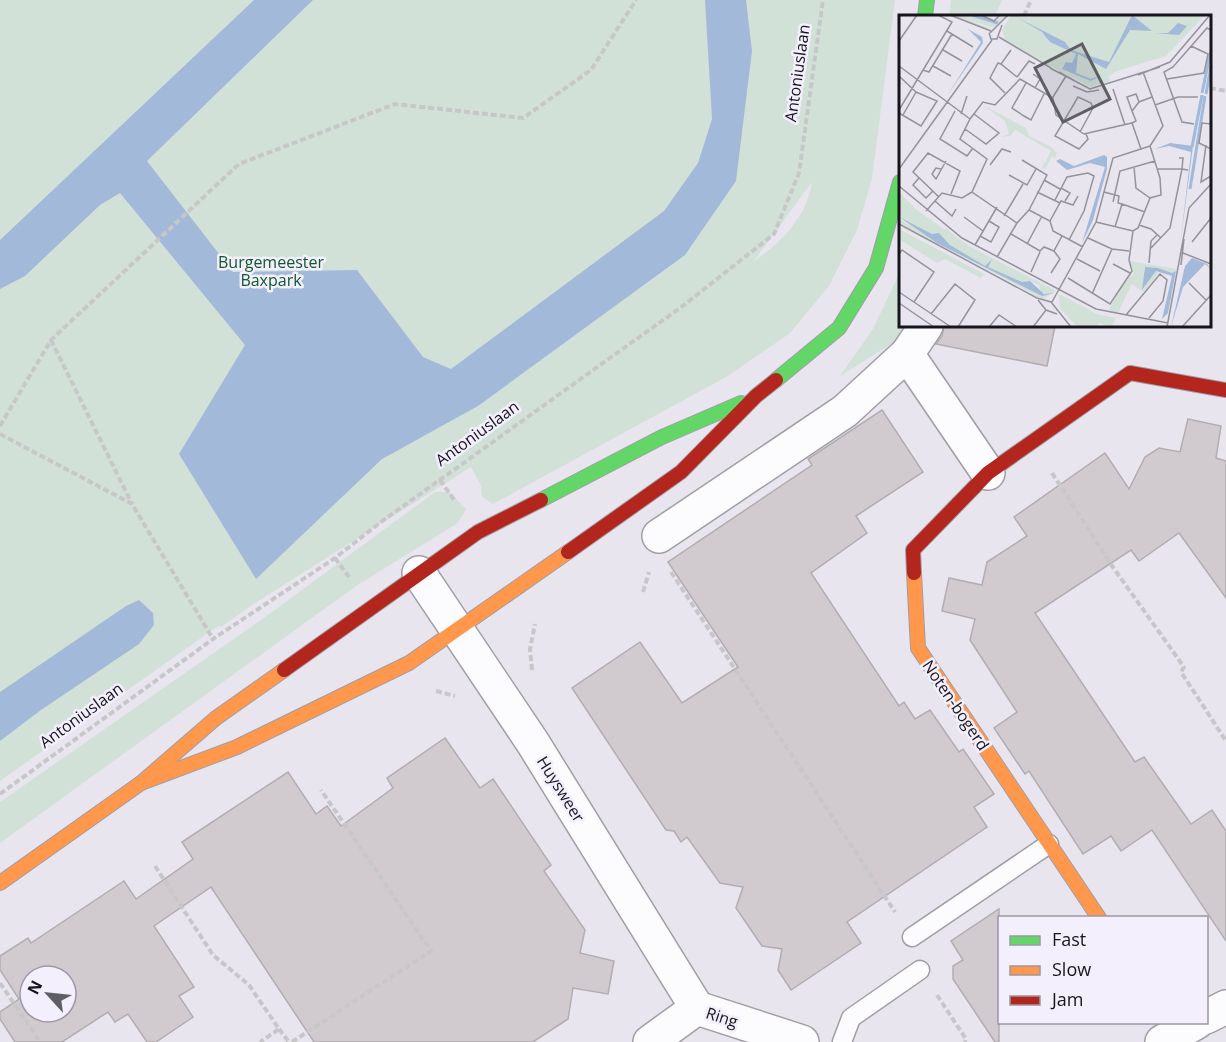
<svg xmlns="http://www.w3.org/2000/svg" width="1226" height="1042" font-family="'Open Sans',sans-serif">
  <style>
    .green { fill: #d1e1d7; fill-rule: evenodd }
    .water { fill: #a3b9da }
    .building { fill: #d1cbd0; stroke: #b2adb1; stroke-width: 1.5; fill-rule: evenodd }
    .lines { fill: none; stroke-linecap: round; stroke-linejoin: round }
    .lane-casing { stroke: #a09ea5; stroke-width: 21 }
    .street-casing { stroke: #a09ea5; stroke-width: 36 }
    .fast-casing { stroke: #a09ea5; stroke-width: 16 }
    .slow-casing { stroke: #a09ea5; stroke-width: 16 }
    .jam-casing { stroke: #a09ea5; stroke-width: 16 }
    .path { stroke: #c7c7c9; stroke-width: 4; stroke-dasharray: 6 3; stroke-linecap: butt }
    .lane { stroke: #fcfbfd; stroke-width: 18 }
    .street { stroke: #fcfbfd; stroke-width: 33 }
    .fast { stroke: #63d668; stroke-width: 14 }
    .slow { stroke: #ff974d; stroke-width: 14 }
    .jam { stroke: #b3261e; stroke-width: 14 }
    .labels { text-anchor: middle; stroke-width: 5; stroke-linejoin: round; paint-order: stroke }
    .street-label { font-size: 16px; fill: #16151b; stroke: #f3effd }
    .park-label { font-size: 16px; fill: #105829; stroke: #f3effd }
    .inset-river { fill: none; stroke: #a3b9da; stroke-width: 3 }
    .inset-road { fill: none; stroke: #94929a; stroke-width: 1.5 }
    .view { fill: #605e65; fill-opacity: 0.15; stroke: #605e65; stroke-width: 3 }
    .inset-edge { fill: none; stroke: #16151b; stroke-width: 3 }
  </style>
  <rect width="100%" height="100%" fill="#e8e5ef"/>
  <g class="green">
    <path d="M0 0H895L872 179 857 230 829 286 790 333 728 376 493 504 482 497 481 486 471 467 252 605 221 627 219 626 208 633 0 781ZM812 182C807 217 781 243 753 262Z"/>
    <polygon points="951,0 1002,0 995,16 949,16"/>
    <polygon points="900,272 900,326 920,326 840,376 873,329"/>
    <polygon points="435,492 449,492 466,509 458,523 359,584 0,843 0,802 261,620"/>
  </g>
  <g class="water">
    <polygon points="254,0 313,0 147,161 233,272 357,270 423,357 451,369 664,211 698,163 712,119 705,0 746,0 752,51 736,181 685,255 478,406 382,459 256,579 179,454 245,345 120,193 100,205 25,276 0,289 0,240"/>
    <polygon points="139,600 153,613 154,625 139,644 41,710 0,741 0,692 126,606"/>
  </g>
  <g class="building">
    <polygon points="944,326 1055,326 1047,366 936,344 942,336"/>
    <polygon points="882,410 923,472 856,516 867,533 811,573 899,706 904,702 915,719 930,710 959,752 963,749 994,794 974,807 987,827 847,922 861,943 791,990 778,970 782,949 762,946 736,908 743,887 720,883 687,837 681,842 674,831 666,830 572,688 640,642 682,703 738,667 668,562 812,465 808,459"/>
    <polygon points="1188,419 1221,426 1216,458 1226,461 1226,598 1179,533 1139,561 1131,550 1035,613 1135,762 1144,757 1191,824 1212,810 1226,831 1226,941 1152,830 1121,851 1111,836 1083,854 1029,771 1025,774 994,728 1017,712 970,640 975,619 942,611 949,578 982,585 987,562 1027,536 1014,517 1105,453 1129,489 1145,457 1159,448 1180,452"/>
    <path d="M445 738 480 788 493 779 551 865 544 871 585 930 580 953 614 961 608 994 573 988 568 1019 533 1042H314L211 887 154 926 194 987 179 996 193 1017 156 1042H147L128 1014 115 1022 108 1012 62 1042H15L0 1019V1012L19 999 0 970V956L28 938 31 943 124 881 136 899 193 859 182 842 288 772 316 814 327 806 341 826 393 788 387 778ZM30 976H66V1012H30Z"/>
    <polygon points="999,909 999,1042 995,1042 953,979 953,966 963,960 951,941"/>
  </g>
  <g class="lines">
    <defs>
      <g id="lane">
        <polyline points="912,937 1049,844"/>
        <polyline points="842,1042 851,1018 920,970"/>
      </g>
      <g id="street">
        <polyline points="907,354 988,473"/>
        <polyline points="659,536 845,411 907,354 926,326"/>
        <polyline points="419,573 533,743 697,1008"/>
        <polyline points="1206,1017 1226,1007"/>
        <polyline points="650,1042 697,1008 802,1042"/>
        <polyline points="1162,1042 1197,1022"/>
      </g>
      <g id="fast">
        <polyline points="925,16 927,0"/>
        <polyline points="776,380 839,328 876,268 900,182"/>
        <polyline points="541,500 662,437 741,403"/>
      </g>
      <g id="slow">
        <polyline points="914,573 918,648 1099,918"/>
        <polyline points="141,783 237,747 409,663 568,552"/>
        <polyline points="0,883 141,783 216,718 284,670"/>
      </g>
      <g id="jam">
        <polyline points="568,552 681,472 756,396 776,380"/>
        <polyline points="914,573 913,550 988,473 1130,373 1226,390"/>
        <polyline points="284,670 478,532 541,500"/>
      </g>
    </defs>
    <use href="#lane" class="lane-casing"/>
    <use href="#street" class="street-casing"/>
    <use href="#fast" class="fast-casing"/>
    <use href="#slow" class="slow-casing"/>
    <use href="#jam" class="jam-casing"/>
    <g class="path">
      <polyline points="1024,16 1031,0"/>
      <polyline points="1210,88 1226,91"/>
      <polyline points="51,340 132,504"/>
      <polyline points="0,426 51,340 239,164 395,104 523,118 591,70 636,0"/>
      <polyline points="0,434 132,504 213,639"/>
      <polyline points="1052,473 1110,563 1184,667 1181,672 1226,741"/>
      <polyline points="440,480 455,501"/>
      <polyline points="335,558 349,577"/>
      <polyline points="671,572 895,912"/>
      <polyline points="643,592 649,572"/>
      <polyline points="532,670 530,649 535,624"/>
      <polyline points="436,691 455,696"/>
      <polyline points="0,794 213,639 335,558 381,522 684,305 774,234 799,173 823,0"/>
      <polyline points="155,866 213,955 249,985 279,1029 260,1042"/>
      <polyline points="0,983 40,1042"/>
      <polyline points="937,995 966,1039 965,1042"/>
      <polyline points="279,1029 289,1042"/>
      <polyline points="292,1042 431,951 321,790"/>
    </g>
    <use href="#lane" class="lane"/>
    <use href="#street" class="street"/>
    <use href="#fast" class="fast"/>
    <use href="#slow" class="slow"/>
    <use href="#jam" class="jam"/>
  </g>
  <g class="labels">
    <g class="street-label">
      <text transform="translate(797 73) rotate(-82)" y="6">Antoniuslaan</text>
      <text transform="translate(477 433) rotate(-36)" y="6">Antoniuslaan</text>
      <text transform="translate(956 705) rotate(56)" y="6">Noten-bogerd</text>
      <text transform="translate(81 715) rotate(-36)" y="6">Antoniuslaan</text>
      <text transform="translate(561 789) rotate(58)" y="6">Huysweer</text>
      <text transform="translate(722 1017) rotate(18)" y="6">Ring</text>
    </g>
    <g class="park-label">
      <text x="271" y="268">Burgemeester<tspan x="271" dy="18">Baxpark</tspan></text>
    </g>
  </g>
  <g transform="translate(899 15)">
    <rect width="312" height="312" fill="#e8e5ef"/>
    <path d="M54 0H80L96 6 107 0 97 11 91 12 60 1 89 13 88 14ZM112 0 132 3 131 0H233L228 14 234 0H306L267 41 218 56 204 65 209 62 211 66 192 72 117 34 106 24 103 15ZM84 90 127 113 130 121 161 136 152 132 158 138 156 143 153 141 146 154 143 153 152 136 116 115 111 121 102 122 110 119 106 106ZM0 177 18 195 63 227 65 228 46 215V213L70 231 157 276 144 284 0 208V204L84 250 0 202ZM91 244 89 252 123 267 131 266 140 270 142 277 152 279 143 281 87 252ZM0 213V214L85 259 82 263 46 244 38 248 0 224ZM293 245 301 251 286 264V254ZM231 246 278 254 273 258 245 252 244 275 257 256 260 258 244 277 233 269 219 298 210 295 219 275 235 258ZM160 279 198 299 217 303 212 312 200 308 197 312H179L161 294Z" fill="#d1e1d7" fill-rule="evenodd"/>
    <path d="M233 0 253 16 231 15 207 54 179 39 177 58 192 64 202 60 192 66 163 54 167 47 173 48 177 39 151 27 143 17 119 3 166 27 172 35 210 47ZM279 8 288 11 280 20 256 18H269ZM69 14 83 22 84 28 48 81 82 27ZM271 128 294 131 281 231 292 137 270 131 256 134ZM205 140 208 142V154L194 205 183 228 206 152 191 148 168 155 157 146 161 144 175 151ZM0 202 33 219 40 218 51 230 86 251 93 244 89 252 123 267 131 266 145 279 156 278 143 281 38 228ZM293 243 308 249 312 254 306 249 284 272 272 312 286 251ZM246 252 259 253 273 258 277 256 269 298 263 304 273 261 257 256 243 275Z" fill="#a3b9da"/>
    <path class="inset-river" d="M73 0 99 8M303 78 312 35M307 79 312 51M293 132 303 80M291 174 306 81"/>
    <path class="inset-road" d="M51 0 92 16M82 0 95 6 101 0M48 16 74 32M90 18 92 24H98L103 10M91 18 109 0M100 22 152 53M0 26 18 0M44 35 63 46M112 35 102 49 118 62M102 49 99 48 91 63 106 78M0 51 71 104M34 51 52 61M151 53 191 74 261 52M24 55 30 57 53 19M160 57 176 66M244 57 264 111 251 131M134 59 141 64 136 73M239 60 271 47 311 0M0 61 17 77 38 86 22 111 0 98M118 62 130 46 136 49M268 64 305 58 309 39 292 31M127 68 113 93 125 101 132 105 145 79M174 71 188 77 200 75M214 74 226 110M154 82 167 61M256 90 279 82H299M0 95 53 7 39 0M56 96 41 124 68 141 74 133M233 96 228 82 237 79 240 87M62 99 68 81M4 100 17 77M233 108 237 106 233 96 240 87 253 82M295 109 283 107 265 57 274 52 308 13 312 15M312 109 303 108 300 128 312 134M66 114 87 129 100 118 75 99M181 117 194 93 192 88 179 82 156 121 180 134 189 124 187 119M307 130 302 167 312 161M280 143H284L283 154 289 155M123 145 148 160 130 195M91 150 103 134 112 137M235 152 237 173 251 183M0 154 93 25M42 154 37 153 33 159 37 164 47 146M110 160 128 170 137 154M20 163 14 170 27 183 34 176M145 165 161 174M0 171 63 223 197 294 269 308M162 173 171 178 166 186M138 177 161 188M205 177 220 181 219 188 223 189 216 212M40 182 14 157 29 138 61 156 52 179M156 185 168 162 189 158 195 161 185 196 170 225M36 186 53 201 57 194M214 187 221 156 256 146M223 189 246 197M27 196 43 178 63 183 73 177M105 201 124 169M65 202 84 216M151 206 162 186 174 190 179 181M197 207 234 216 239 213 251 183 262 180 261 163 251 131M0 209 138 283 152 287 172 312M240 210 252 214 262 223M112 219 141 236 145 232 155 236M81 221 92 227 100 212 90 206M189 223 213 234 230 236M293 227 312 203M128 229 143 201M76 230 98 192M184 232 154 216 151 206 130 195 118 208 73 177 88 144 61 124 71 104 84 87 96 90 121 64 154 83 157 100 185 119 233 108 242 134M252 233 271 213 283 154H259M284 238 312 249M0 239 3 235 35 257 15 287M98 242 118 208M178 244 201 256M250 248 252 226 258 220M214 249 231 258M282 250 285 224M132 257 141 237M152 258 161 244 155 236 163 221M169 263 211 289 233 256 230 245 234 216M290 268 307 285M0 277 52 312M193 279 213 234M139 285 147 295 158 299M153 287 197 207 214 143 251 131M0 288 35 312M32 299 56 269 76 285 59 312M227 300 261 259 268 265 264 286 250 303M90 312 100 300 118 312M134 312 147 295M268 312 290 193 312 169M283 312 312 280"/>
    <path class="view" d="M183 29 211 84 164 107 136 53Z"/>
    <rect width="312" height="312" class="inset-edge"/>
  </g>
  <rect x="998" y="916" width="210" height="108" fill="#f3effd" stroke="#9b98a3" stroke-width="1.5"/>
  <rect x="1010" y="936" width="30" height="9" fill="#63d668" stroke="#9b98a3" stroke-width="1.5"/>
  <text x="1052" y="946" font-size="18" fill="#16151b">Fast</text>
  <rect x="1010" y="966" width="30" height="9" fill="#ff974d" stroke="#9b98a3" stroke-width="1.5"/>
  <text x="1052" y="976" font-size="18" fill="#16151b">Slow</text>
  <rect x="1010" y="996" width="30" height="9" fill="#b3261e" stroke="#9b98a3" stroke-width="1.5"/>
  <text x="1052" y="1006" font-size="18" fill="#16151b">Jam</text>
  <g transform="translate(48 994) rotate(297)"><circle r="28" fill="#f3effd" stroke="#9b98a3" stroke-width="1.5"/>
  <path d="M0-4.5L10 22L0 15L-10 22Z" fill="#605e65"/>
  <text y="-9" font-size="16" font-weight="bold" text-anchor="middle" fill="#16151b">N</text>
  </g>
</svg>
